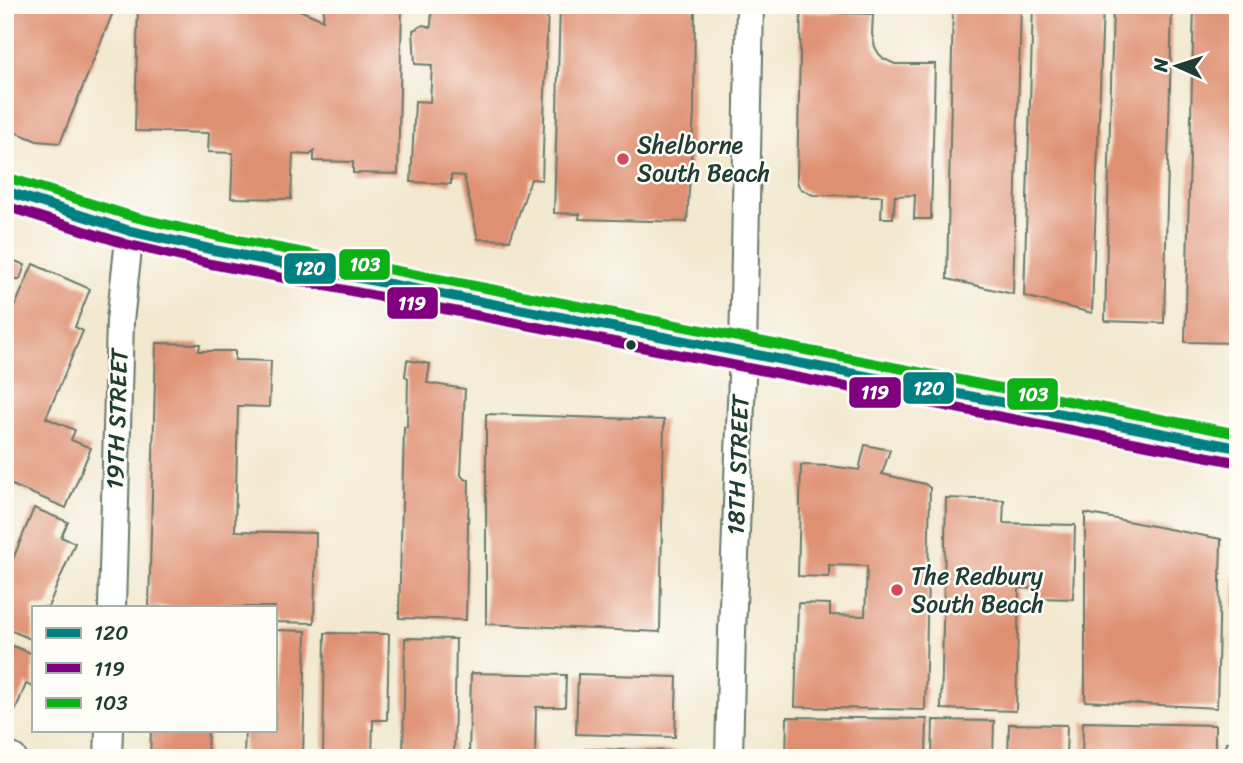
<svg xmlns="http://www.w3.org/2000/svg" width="1243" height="763" font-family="Sriracha,sans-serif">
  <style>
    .building { fill: #df9072 }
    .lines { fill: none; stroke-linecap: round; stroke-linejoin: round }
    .street-casing { stroke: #69796a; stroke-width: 30 }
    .primary-casing { stroke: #69796a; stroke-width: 42 }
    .street { stroke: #fff; stroke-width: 26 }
    .primary { stroke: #fff; stroke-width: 38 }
    .bus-1-casing { stroke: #fdfcf7; stroke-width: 16 }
    .bus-2-casing { stroke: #fdfcf7; stroke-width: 16 }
    .bus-3-casing { stroke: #fdfcf7; stroke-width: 16 }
    .bus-1 { stroke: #008080; stroke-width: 10 }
    .bus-2 { stroke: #800080; stroke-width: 10 }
    .bus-3 { stroke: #0cb115; stroke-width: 10 }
    .poi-dot { fill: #d1495b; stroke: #fdfcf7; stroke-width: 2.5 }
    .bus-dot { fill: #1f3d34; stroke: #fdfcf7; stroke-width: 2.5 }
    .labels { text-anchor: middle; stroke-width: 5; stroke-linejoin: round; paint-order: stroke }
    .poi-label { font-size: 24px; fill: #1f3d34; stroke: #fdfcf7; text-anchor: start }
    .street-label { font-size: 24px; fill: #1f3d34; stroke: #fdfcf7 }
    .line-badge { stroke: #fdfcf7; stroke-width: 2.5 }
    .badge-label { font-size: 19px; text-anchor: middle; font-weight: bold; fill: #fff }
  </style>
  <rect width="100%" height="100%" fill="#fdfcf7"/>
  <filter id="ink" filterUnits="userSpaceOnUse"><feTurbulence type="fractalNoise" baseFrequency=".0143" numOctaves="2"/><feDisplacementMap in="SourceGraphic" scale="14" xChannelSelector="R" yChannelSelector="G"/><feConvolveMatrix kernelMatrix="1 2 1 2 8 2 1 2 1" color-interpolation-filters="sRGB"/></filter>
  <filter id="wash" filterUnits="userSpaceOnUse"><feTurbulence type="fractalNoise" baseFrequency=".00686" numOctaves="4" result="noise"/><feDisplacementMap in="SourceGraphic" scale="28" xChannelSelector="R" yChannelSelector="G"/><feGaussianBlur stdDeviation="1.57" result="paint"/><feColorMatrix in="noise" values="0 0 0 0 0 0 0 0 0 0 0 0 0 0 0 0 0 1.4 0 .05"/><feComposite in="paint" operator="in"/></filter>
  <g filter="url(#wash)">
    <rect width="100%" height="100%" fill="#f2e8cf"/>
    <g id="blocks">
      <g class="building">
        <polygon points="5,5 116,5 60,143 37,141 5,128"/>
        <polygon points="138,5 288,5 323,20 324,5 402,5 398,174 353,173 353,162 314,161 314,151 310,155 293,154 291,199 231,198 233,153 208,152 209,133 135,131"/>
        <polygon points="432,5 548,5 542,180 531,179 510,240 478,239 464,176 451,175 451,184 411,182 415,101 430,102 432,65 415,64 413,30 423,25 431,27"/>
        <polygon points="560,5 695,5 694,113 687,222 579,219 580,214 554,213"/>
        <polygon points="953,5 1021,5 1013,294 947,279"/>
        <polygon points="1033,5 1103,5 1092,313 1024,296"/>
        <polygon points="1113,5 1172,5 1164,323 1105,321"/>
        <polygon points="1194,5 1238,5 1238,343 1185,342"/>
        <polygon points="801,12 873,14 872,34 875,47 879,54 884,59 895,64 935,64 931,219 914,219 915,195 895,196 893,218 881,218 882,196 813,195 801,189 797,183 797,176"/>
        <polygon points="5,257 25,265 20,279 14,279 5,300"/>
        <polygon points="33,264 90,289 75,327 83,331 46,418 75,430 71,440 91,448 66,508 5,482 5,329"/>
        <polygon points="156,343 200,344 199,351 235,351 235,360 271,361 269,407 238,406 235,531 316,533 314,623 275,622 275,607 149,607"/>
        <polygon points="407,360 430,364 427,383 465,389 461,475 464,479 469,480 466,620 399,618 404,427 407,427 408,378 405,376"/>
        <polygon points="486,414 664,420 660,632 486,624"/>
        <polygon points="865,445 890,450 882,474 925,484 930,488 925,710 795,707 798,603 830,604 830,615 865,616 867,566 829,565 829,577 798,576 801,465 830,466 859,470"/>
        <polygon points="946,498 1004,500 1003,523 1075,525 1073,599 1037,598 1037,589 1019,588 1016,711 941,709"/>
        <polygon points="34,508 68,522 61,537 75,543 48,607 33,607 33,640 5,628 5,578"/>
        <polygon points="1085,513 1221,539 1217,708 1085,701"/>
        <polygon points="1235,567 1238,567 1238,717 1232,717"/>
        <polygon points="275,630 306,631 303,758 244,758 245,730 275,730"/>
        <polygon points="325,633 389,634 387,720 373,720 372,758 323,758"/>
        <polygon points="405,638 456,639 454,758 403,758"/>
        <polygon points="13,646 33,654 33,687 26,684 15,711 5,706 5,659 7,660"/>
        <polygon points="471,673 566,675 565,707 536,707 535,758 469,758"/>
        <polygon points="578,674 677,677 675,737 576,734"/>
        <polygon points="787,717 927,719 926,758 786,758"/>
        <polygon points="933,720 994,721 993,758 932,758"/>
        <polygon points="1083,722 1215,725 1215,758 1082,758"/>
        <polygon points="1009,724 1067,725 1066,758 1008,758"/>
        <polygon points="151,730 208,730 207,758 150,758"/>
        <polygon points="1226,742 1238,742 1238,758 1225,758"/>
        <polygon points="585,749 680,751 680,758 585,758"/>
      </g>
    </g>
  </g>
  <g filter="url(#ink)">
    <use href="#blocks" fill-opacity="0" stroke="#69796a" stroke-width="2"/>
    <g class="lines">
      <defs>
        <g id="street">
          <polyline points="112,607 120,321 130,231"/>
          <polyline points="5,754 13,758"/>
          <polyline points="108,758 109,730"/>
          <polyline points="729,758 732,632 743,352 750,5"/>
        </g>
        <polyline id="primary" points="5,191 130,231 214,250 1238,448"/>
      </defs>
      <use href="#street" class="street-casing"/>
      <use href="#primary" class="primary-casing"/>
      <use href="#street" class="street"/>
      <use href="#primary" class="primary"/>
      <defs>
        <polyline id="bus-1" points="5,191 130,231 214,250 1238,448"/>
        <polyline id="bus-2" points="5,206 126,244 211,264 1235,462"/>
        <polyline id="bus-3" points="9,178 134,217 217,236 1238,434"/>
      </defs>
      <use href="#bus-1" class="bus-1-casing"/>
      <use href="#bus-2" class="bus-2-casing"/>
      <use href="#bus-3" class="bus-3-casing"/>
      <use href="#bus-1" class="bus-1"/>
      <use href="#bus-2" class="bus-2"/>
      <use href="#bus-3" class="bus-3"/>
    </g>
  </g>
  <g class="poi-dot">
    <circle cx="623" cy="159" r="7"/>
    <circle cx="897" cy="590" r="7"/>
  </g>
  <circle class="bus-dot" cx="631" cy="345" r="6"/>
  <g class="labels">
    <g class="poi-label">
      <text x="637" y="153">Shelborne<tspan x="637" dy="28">South Beach</tspan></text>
      <text x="911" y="584">The Redbury<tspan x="911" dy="28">South Beach</tspan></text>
    </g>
    <g class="street-label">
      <text transform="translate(117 419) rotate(-88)" y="8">19TH STREET</text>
      <text transform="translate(738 465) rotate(-88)" y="8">18TH STREET</text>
    </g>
  </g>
  <g class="line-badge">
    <rect x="338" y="248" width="53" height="33" rx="7" fill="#0cb115"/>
    <rect x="283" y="252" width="54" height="33" rx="7" fill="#008080"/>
    <rect x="386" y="286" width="53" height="34" rx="7" fill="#800080"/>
    <rect x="902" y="371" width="53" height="34" rx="7" fill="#008080"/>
    <rect x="848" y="376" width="54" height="33" rx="7" fill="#800080"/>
    <rect x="1006" y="377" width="53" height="34" rx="7" fill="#0cb115"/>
  </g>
  <g class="badge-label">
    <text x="365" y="271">103</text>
    <text x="310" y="275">120</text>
    <text x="412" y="310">119</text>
    <text x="929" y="395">120</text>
    <text x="875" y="399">119</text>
    <text x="1033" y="401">103</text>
  </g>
  <rect width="1243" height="763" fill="none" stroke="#fdfcf7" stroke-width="28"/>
  <rect x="32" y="606" width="245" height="126" fill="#fdfcf7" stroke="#a4b0a9" stroke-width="2"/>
  <rect x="46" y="628" width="35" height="10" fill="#008080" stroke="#a4b0a9" stroke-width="2"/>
  <text x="94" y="640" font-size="21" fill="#1f3d34">120</text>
  <rect x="46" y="663" width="35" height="10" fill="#800080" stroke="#a4b0a9" stroke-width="2"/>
  <text x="94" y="676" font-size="21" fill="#1f3d34">119</text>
  <rect x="46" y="698" width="35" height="10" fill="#0cb115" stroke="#a4b0a9" stroke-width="2"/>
  <text x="94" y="710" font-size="21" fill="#1f3d34">103</text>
  <g transform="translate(1177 66) rotate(273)" stroke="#fdfcf7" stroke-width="5" paint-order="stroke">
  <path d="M0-5L12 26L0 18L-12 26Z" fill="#1f3d34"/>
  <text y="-10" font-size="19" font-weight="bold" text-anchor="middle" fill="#1f3d34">N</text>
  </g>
</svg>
